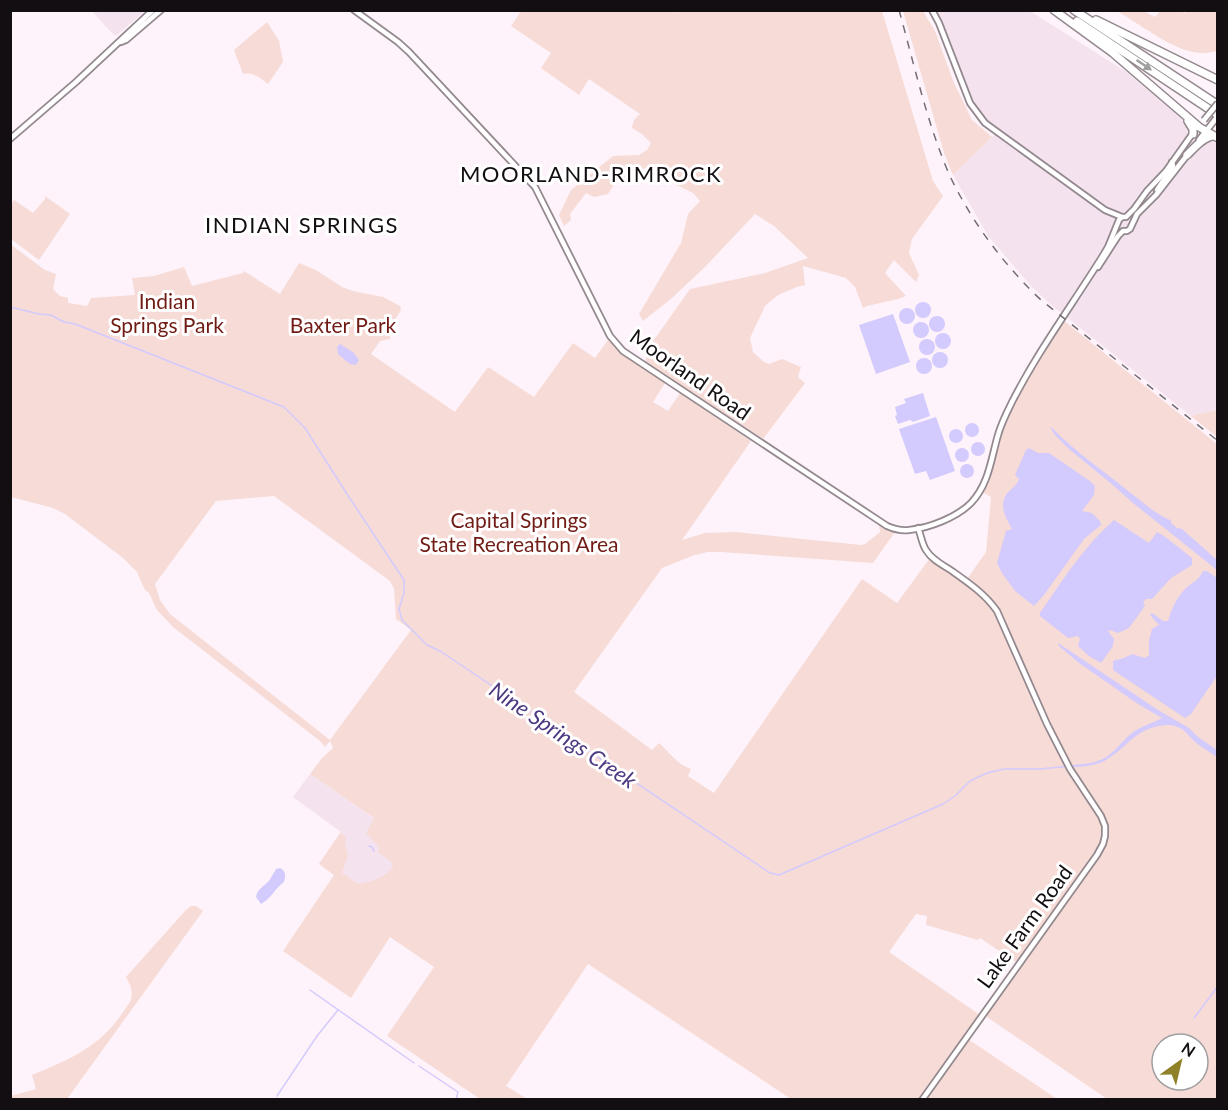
<svg xmlns="http://www.w3.org/2000/svg" width="1228" height="1110" font-family="Lato,sans-serif">
  <style>
    .built { fill: #f4e3ee }
    .green { fill: #f7dbd7; fill-rule: evenodd }
    .water { fill: #d3cafd }
    .lines { fill: none; stroke-linecap: round; stroke-linejoin: round }
    .stream { stroke: #d3cafd; stroke-width: 1.5 }
    .secondary-casing { stroke: #92888e; stroke-width: 8 }
    .highway-casing { stroke: #92888e; stroke-width: 10 }
    .secondary { stroke: #fff; stroke-width: 4.5 }
    .highway { stroke: #fff; stroke-width: 7 }
    .rail { stroke: #746d72; stroke-width: 1.5; stroke-dasharray: 8 8; stroke-linecap: butt }
    .secondary-bridge-casing { stroke: #92888e; stroke-width: 8; stroke-linecap: butt }
    .secondary-bridge { stroke: #fff; stroke-width: 4.5 }
    .oneway { fill: #a09fa0 }
    .labels { text-anchor: middle; stroke-width: 6; stroke-linejoin: round; paint-order: stroke }
    .park-label { font-size: 21px; fill: #701c15; stroke: #fff }
    .street-label { font-size: 21px; fill: #120e11; stroke: #fff }
    .neighbourhood-label { font-size: 22px; letter-spacing: 1.5px; fill: #120e11; stroke: #fff }
    .water-label { font-size: 22px; font-style: italic; fill: #4d3882; stroke: #fff }
  </style>
  <rect width="100%" height="100%" fill="#fef3fa"/>
  <g class="built">
    <polygon points="92,11 145,11 116,36 109,30"/>
    <polygon points="932,11 1030,11 1125,71 1178,114 1187,126 1217,144 1217,410 1191,416 1050,304 1031,286 988,236 953,175 997,132 973,107"/>
    <polygon points="310,774 440,864 401,921 319,864 341,832 293,797"/>
  </g>
  <g class="green">
    <path d="M522 10H669L675 13 677 10 882 11 933 181 943 196 912 239 909 253 919 275 916 282 894 260 885 273 906 296 898 299 867 306 863 308 855 287 846 278 803 266 805 285 797 287 778 295 765 306 750 338 753 352 764 362 769 364 782 359 801 367 798 377 805 383 763 439 645 363 649 347 690 289 765 273 808 258 774 226 755 214 705 267 672 298 643 321 639 314 681 243 688 214 700 201 693 193 667 180 655 164 643 169 632 176 625 177 615 183 608 194 594 197 586 193 570 214 571 220 564 226 559 215 571 190 613 156 639 155 647 150 651 143 642 134 632 128C633 121 635 118 640 114L589 79 579 95 541 68 551 53 511 26Z"/>
    <polygon points="903,11 923,11 935,31 954,83 972,120 992,137 953,175 944,153"/>
    <path d="M1117 11H1144L1155 17 1160 11H1180L1185 13 1187 11H1217V51C1210 53 1201 54 1193 52 1170 48 1138 23 1117 11Z"/>
    <path d="M267 22 279 41 283 62 268 84C260 78 254 72 243 74L234 50Z"/>
    <polygon points="45,196 70,214 39,260 11,239 11,205 14,200 33,213 45,199"/>
    <path d="M10 244 45 270 56 274 53 289 60 296 68 298V303L87 306 91 298 135 295 132 278 154 276 184 267 192 286 243 273 244 271 280 294 299 263 316 270 342 287 353 291 383 297 400 306 401 310 391 326 390 339 380 341 371 354 455 412 488 367 534 397 573 343 595 358 608 340 620 353 665 383 653 402 668 411 680 393 751 441 682 540 705 533 736 532 861 545 865 544 880 532 879 525 895 532 873 563 721 552H707L692 556 662 568 574 692 652 750 659 743C669 752 678 765 691 769L688 776 714 793 862 579 897 603 930 558 965 582 986 552 991 497 982 492C995 472 995 448 1003 426 1017 390 1043 354 1063 320L1217 444V1099H1107L987 1017V1011L1085 876 1105 844 1107 831 1104 818 1070 765H1065C1074 782 1099 809 1103 825 1105 835 1102 844 1097 852L1017 963 980 938 978 940 926 925 927 916 916 914 889 952 980 1015 920 1099H791L588 964 506 1086 527 1099H480L387 1036 434 967 390 937 351 998 283 951 334 875 319 864 341 832 346 838 345 843 348 856 342 873 358 884C371 882 384 878 393 867 393 860 383 856 377 852L380 848 366 833 374 818 310 774 322 758 333 748 330 741 325 747 320 741 173 627 157 610 149 593 145 590 137 572 123 558 65 514 53 508 11 497ZM274 496 390 581 394 589 396 619 411 630 330 740 170 614 160 600 155 584 216 501ZM1162 1044H1198V1080H1162Z"/>
    <polygon points="1217,410 1217,437 1191,416"/>
    <path d="M191 906H196L203 911 67 1099H11V1096L36 1089 32 1075C59 1064 86 1053 107 1032 116 1023 123 1012 130 1002 134 992 131 986 126 977L185 911Z"/>
    <polygon points="968,1039 1057,1099 924,1100"/>
  </g>
  <g class="water">
    <circle cx="923" cy="310" r="8"/>
    <circle cx="907" cy="316" r="8"/>
    <polygon points="893,314 910,362 876,374 859,325"/>
    <circle cx="937" cy="324" r="8"/>
    <circle cx="921" cy="330" r="8"/>
    <circle cx="943" cy="341" r="8"/>
    <circle cx="927" cy="347" r="8"/>
    <polygon points="340,344 353,352 359,360 356,365 350,364 338,354 337,347"/>
    <circle cx="940" cy="360" r="8"/>
    <circle cx="924" cy="366" r="8"/>
    <polygon points="923,393 930,416 913,422 910,420 898,424 895,416 897,415 895,407 906,403 904,399"/>
    <polygon points="936,417 955,471 930,480 926,471 915,474 899,429"/>
    <circle cx="972" cy="430" r="7"/>
    <path d="M1050 427 1052 428C1075 452 1103 470 1128 491 1138 498 1160 518 1171 520V523L1177 528 1182 529 1217 560V570L1133 503 1114 486 1069 449 1055 435Z"/>
    <circle cx="956" cy="436" r="7"/>
    <circle cx="978" cy="449" r="7"/>
    <path d="M1029 448 1038 453H1049L1090 481 1095 486 1094 495 1082 511 1092 513 1100 521 1101 525 1084 539 1044 595 1034 606 1015 591 1002 573 997 563 1006 531 1012 529C1006 518 999 507 1006 495 1010 489 1016 487 1019 479L1015 475 1026 450Z"/>
    <circle cx="962" cy="455" r="7"/>
    <circle cx="967" cy="471" r="7"/>
    <path d="M1114 520 1149 543 1157 532 1164 536 1192 558V565L1171 578 1152 599H1146L1143 602 1145 606 1129 628 1118 633 1110 630 1108 631 1114 639 1113 646 1101 663 1089 656 1078 646 1080 639 1078 636 1068 638 1040 616V613C1062 581 1084 546 1114 520Z"/>
    <path d="M1203 571H1207L1217 578V676L1191 714 1185 718 1113 670V661L1124 658 1132 654 1145 658 1149 655V641L1152 629 1159 625 1150 615 1152 613 1163 621H1168C1171 609 1177 597 1186 588 1193 582 1199 580 1203 571Z"/>
    <path d="M1058 643 1158 710 1189 728 1198 737 1217 750V757C1209 751 1198 746 1191 738 1186 733 1184 729 1177 727 1171 724 1165 725 1159 726 1134 731 1128 746 1109 758 1098 766 1086 766 1074 767L1073 765C1085 764 1099 763 1109 755 1118 748 1124 739 1133 732 1142 726 1153 723 1162 718L1138 704 1079 663 1059 646Z"/>
    <path d="M280 868C286 871 286 876 284 882 275 888 271 899 261 904L256 897 257 893 260 889 269 881 276 869Z"/>
  </g>
  <g class="lines">
    <g class="stream">
      <polyline points="10,307 39,314 51,315 64,322 75,324 284,407 305,428 347,494 404,580 404,593 399,609 402,620 427,645 440,651 464,667 770,873 779,875 943,804 955,796 970,781 987,773 1004,769 1039,769 1073,766"/>
      <polyline points="369,846 372,847 374,851"/>
      <polyline points="310,990 414,1063"/>
      <polyline points="1194,1018 1218,986"/>
      <polyline points="419,1066 458,1092 456,1100"/>
      <polyline points="277,1096 317,1036 338,1010"/>
    </g>
    <defs>
      <g id="secondary">
        <path d="M354 10 398 42 409 52 535 187 610 336 623 351 887 526C894 529 902 531 909 530 930 528 957 517 971 503 989 484 991 459 998 435 1001 424 1007 412 1012 402 1038 351 1072 305 1102 257L1108 247 1119 220 1122 217H1126L1134 209 1147 191 1166 171 1193 133"/>
        <polyline points="932,10 939,23 970,103 985,123 1105,210 1122,217"/>
        <polyline points="121,42 126,40 161,10"/>
        <polyline points="10,139 76,82 153,10"/>
        <polyline points="1199,140 1218,116"/>
        <polyline points="1157,190 1173,166 1172,162"/>
        <polyline points="1098,267 1118,236 1123,231 1127,231 1130,229 1137,214 1156,195 1188,154"/>
        <path d="M918 528C921 535 922 544 926 550 932 560 943 565 952 571 969 583 985 594 997 611L1047 724 1070 769 1101 816 1105 826V836L1103 844 1097 855 922 1100"/>
      </g>
      <g id="highway">
        <polyline points="1054,10 1113,53 1199,127 1218,138"/>
        <polyline points="1074,10 1218,105"/>
        <polyline points="1096,20 1218,80"/>
        <polyline points="1077,21 1218,115"/>
        <polyline points="1188,121 1193,129 1193,134"/>
        <path d="M1187 155C1194 148 1203 137 1213 136"/>
      </g>
    </defs>
    <use href="#secondary" class="secondary-casing"/>
    <use href="#highway" class="highway-casing"/>
    <use href="#secondary" class="secondary"/>
    <use href="#highway" class="highway"/>
    <path class="rail" d="M899 10C914 64 927 123 949 174 971 221 1003 264 1041 300L1218 441"/>
    <defs>
      <polyline id="secondary-bridge" points="1204,120 1218,103"/>
    </defs>
    <use href="#secondary-bridge" class="secondary-bridge-casing"/>
    <use href="#secondary-bridge" class="secondary-bridge"/>
  </g>
  <defs><path id="oneway-solid" d="M-6-.8H1V-3.2L6.5 0L1 3.2V.8H-6Z" transform="scale(1.5)"/></defs>
  <use class="oneway" href="#oneway-solid" transform="translate(1144 65) rotate(34)"/>
  <g class="labels">
    <g class="park-label">
      <text x="167" y="309">Indian<tspan x="167" dy="24">Springs Park</tspan></text>
      <text x="343" y="333">Baxter Park</text>
      <text x="519" y="528">Capital Springs<tspan x="519" dy="24">State Recreation Area</tspan></text>
    </g>
    <g class="street-label">
      <text transform="translate(690 375) rotate(35)" y="7">Moorland Road</text>
      <text transform="translate(1025 927) rotate(-54)" y="7">Lake Farm Road</text>
    </g>
    <g class="neighbourhood-label">
      <text x="591" y="182">MOORLAND-RIMROCK</text>
      <text x="302" y="233">INDIAN SPRINGS</text>
    </g>
    <g class="water-label">
      <text transform="translate(563 735) rotate(34)" y="8">Nine Springs Creek</text>
    </g>
  </g>
  <rect width="1228" height="1110" fill="none" stroke="#120e11" stroke-width="24"/>
  <g transform="translate(1180 1062) rotate(34)"><circle r="28" fill="#ffffff" stroke="#a09fa0" stroke-width="1.5"/>
  <path d="M0-4.5L10 22L0 15L-10 22Z" fill="#8e8128"/>
  <text y="-9" font-size="16" font-weight="bold" text-anchor="middle" fill="#120e11">N</text>
  </g>
</svg>
